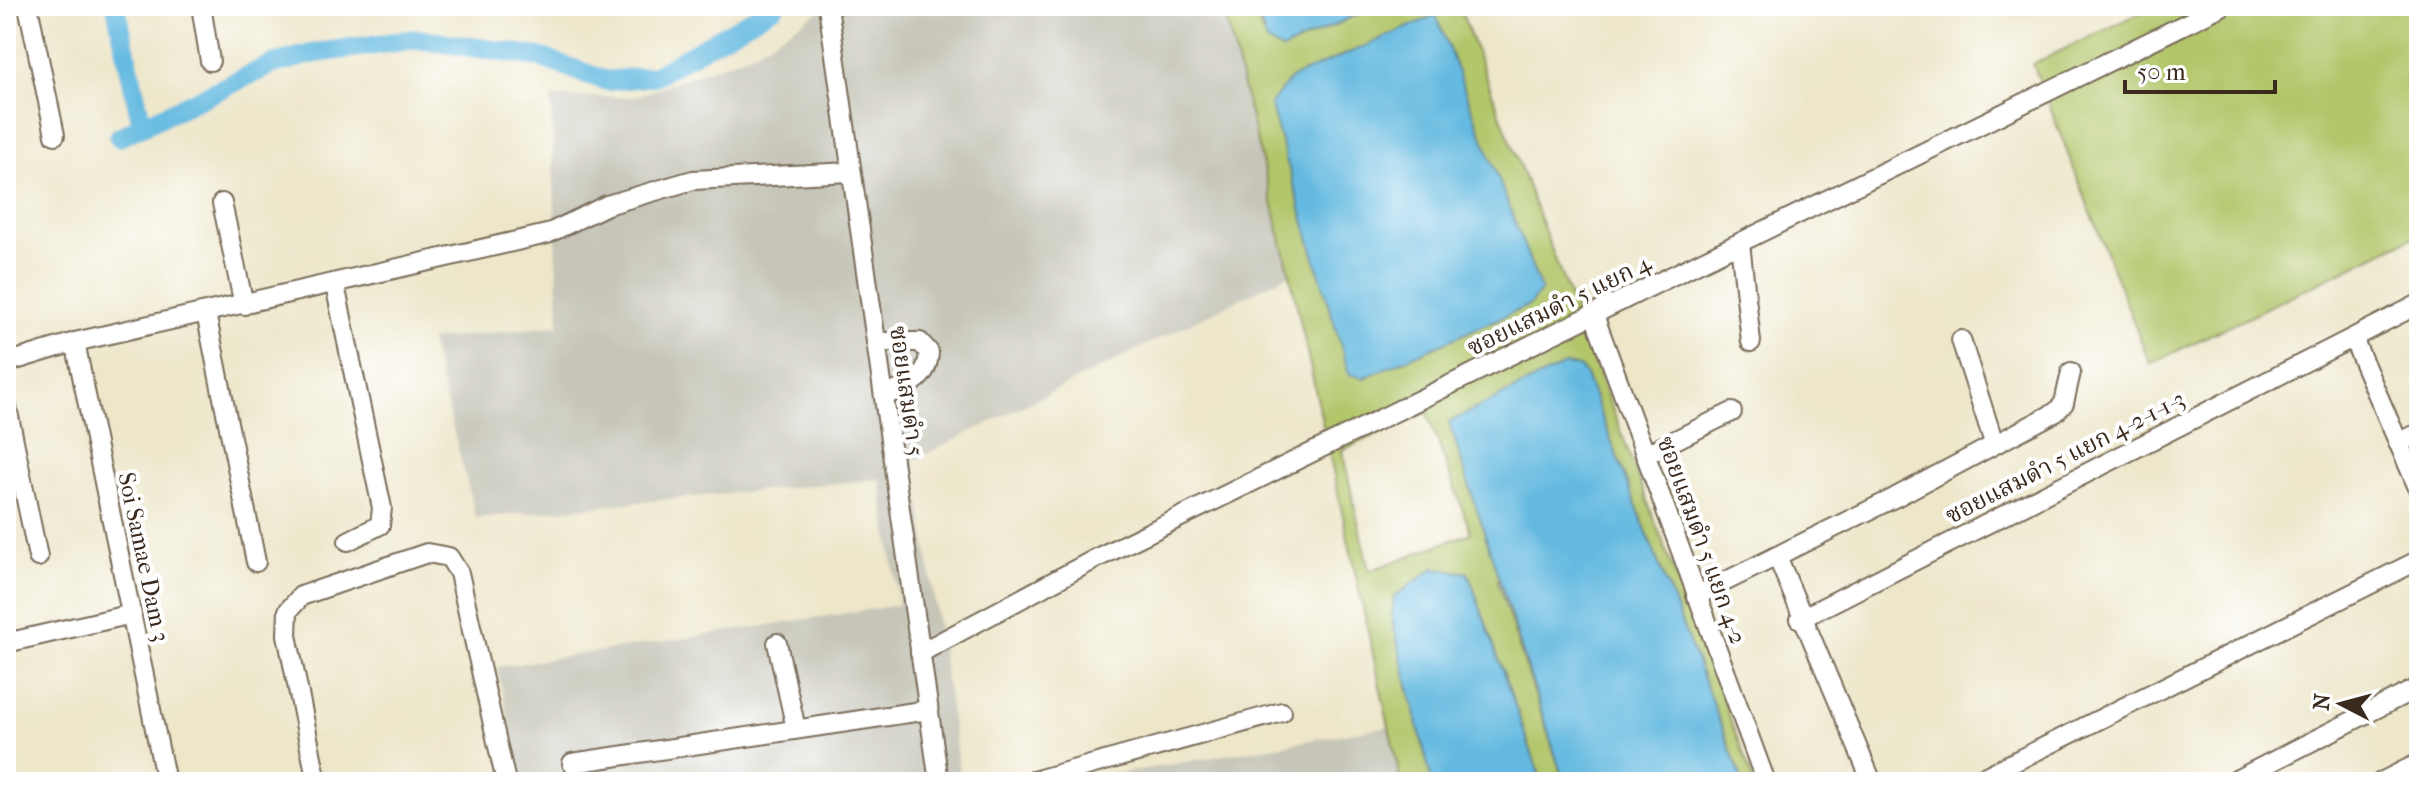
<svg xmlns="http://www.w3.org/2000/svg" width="2425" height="788" font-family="'IM FELL French Canon','Noto Serif Thai',serif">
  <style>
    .industrial { fill: #c6c5b8 }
    .green { fill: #b2c66a; stroke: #767844; stroke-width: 2; fill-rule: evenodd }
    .water { fill: #63b9e0; stroke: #4f727f; stroke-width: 2 }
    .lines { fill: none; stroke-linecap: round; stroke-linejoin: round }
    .canal { stroke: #63b9e0; stroke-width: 20 }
    .street-casing { stroke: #796c5a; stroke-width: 22 }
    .street { stroke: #fff; stroke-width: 18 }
    .labels { text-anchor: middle; stroke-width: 8; stroke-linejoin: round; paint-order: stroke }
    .street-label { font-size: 24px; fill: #3b2a1e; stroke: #fff }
  </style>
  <rect width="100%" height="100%" fill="#fff"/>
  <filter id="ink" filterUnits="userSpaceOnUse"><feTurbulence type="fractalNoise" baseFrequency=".0125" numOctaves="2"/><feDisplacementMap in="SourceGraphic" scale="16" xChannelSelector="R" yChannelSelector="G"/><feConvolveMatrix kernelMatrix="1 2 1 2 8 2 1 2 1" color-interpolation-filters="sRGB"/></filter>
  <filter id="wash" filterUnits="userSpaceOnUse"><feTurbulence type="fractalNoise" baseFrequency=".006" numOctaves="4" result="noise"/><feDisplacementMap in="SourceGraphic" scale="32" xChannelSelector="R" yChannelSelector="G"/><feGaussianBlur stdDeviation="1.8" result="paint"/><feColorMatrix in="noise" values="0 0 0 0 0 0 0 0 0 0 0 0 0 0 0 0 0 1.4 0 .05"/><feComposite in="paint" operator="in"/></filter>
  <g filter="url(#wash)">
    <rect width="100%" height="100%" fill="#ede6c9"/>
    <g class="industrial">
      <polygon points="827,6 1223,6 1290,274 914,460 961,782 522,782 497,667 899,605 880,479 476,518 430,340 559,325 551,97 634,97 751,54"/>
      <polygon points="1390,726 1401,782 1111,782 1111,775"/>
    </g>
    <g class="green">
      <path d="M1223 6H1255L1261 31 1282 50 1375 6H1459L1754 782H1743L1585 373 1497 581 1564 782H1542L1468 573 1435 568 1394 597 1392 619 1432 782H1401L1290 274ZM1541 290 1529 305 1363 378ZM1427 412 1471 533 1369 571 1342 450Z"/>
      <polygon points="2155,6 2419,6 2419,234 2150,364 2033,64"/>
    </g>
    <g class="water">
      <polygon points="1255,6 1375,6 1282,50 1267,42"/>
      <polygon points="1436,15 1541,290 1530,305 1363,378 1349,374 1270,104 1291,78"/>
      <polygon points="1564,365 1579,367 1585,373 1743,782 1564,782 1449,422"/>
      <polygon points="1434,568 1468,573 1542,782 1432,782 1392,619 1394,597"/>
    </g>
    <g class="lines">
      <g class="canal">
        <polyline points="116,6 142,126"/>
        <polyline points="119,137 273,64 316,53 417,39 539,57 607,81 654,76 775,6"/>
      </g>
    </g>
  </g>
  <g filter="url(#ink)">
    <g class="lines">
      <defs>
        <g id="street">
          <polyline points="28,6 55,135"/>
          <polyline points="201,6 210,61"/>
          <polyline points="828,6 939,782"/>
          <polyline points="222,203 244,305"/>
          <polyline points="1740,243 1751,342"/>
          <polyline points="335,285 382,508 380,525 348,541"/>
          <polyline points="206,313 256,562"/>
          <polyline points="1594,315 1766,782"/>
          <polyline points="2353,338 2419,490"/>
          <polyline points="1961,340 1994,443"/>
          <polyline points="75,342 166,782"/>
          <path d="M876 342H920L929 352C928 381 907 386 884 396"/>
          <polyline points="6,363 75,342 547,234 607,205 693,180 850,172"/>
          <polyline points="6,402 38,557"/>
          <polyline points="2398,443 2419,433"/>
          <polyline points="1645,455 1732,412"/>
          <polyline points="1777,556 1872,782"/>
          <polyline points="1696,596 1894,498 2056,412 2064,403 2071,372"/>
          <polyline points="1800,619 2419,304"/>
          <polyline points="6,643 132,614"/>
          <polyline points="777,643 796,729"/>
          <polyline points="920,653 1099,557 2222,6"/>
          <polyline points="572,763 928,710"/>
          <polyline points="317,782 287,635 288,611 301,596 427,553 449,557 459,573 506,782"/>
          <polyline points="1029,782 1282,712"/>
          <polyline points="1974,782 2419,560"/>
          <polyline points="2232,782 2419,687"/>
          <polyline points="2381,782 2419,763"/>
        </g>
      </defs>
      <use href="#street" class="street-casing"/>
      <use href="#street" class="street"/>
    </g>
  </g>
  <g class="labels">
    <g class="street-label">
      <text transform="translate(1559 305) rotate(-26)" y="8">ซอยแสมดำ 5 แยก 4</text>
      <text transform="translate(907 391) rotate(82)" y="8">ซอยแสมดำ 5</text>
      <text transform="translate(2065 457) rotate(-27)" y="8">ซอยแสมดำ 5 แยก 4-2-1-1-3</text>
      <text transform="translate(1702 540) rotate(70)" y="8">ซอยแสมดำ 5 แยก 4-2</text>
      <text transform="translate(144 557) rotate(78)" y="8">Soi Samae Dam 3</text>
    </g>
  </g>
  <rect width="2425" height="788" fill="none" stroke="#fff" stroke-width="32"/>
  <g transform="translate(2341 704) rotate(276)" stroke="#ffffff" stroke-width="6" paint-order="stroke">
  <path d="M0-6L14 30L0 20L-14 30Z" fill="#3b2a1e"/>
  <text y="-12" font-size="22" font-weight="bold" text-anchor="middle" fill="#3b2a1e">N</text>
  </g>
  <path d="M2125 80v12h150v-12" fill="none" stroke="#3b2a1e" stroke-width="4"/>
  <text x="2137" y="80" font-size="24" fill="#3b2a1e" stroke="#ffffff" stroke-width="6" paint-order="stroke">50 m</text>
</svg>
